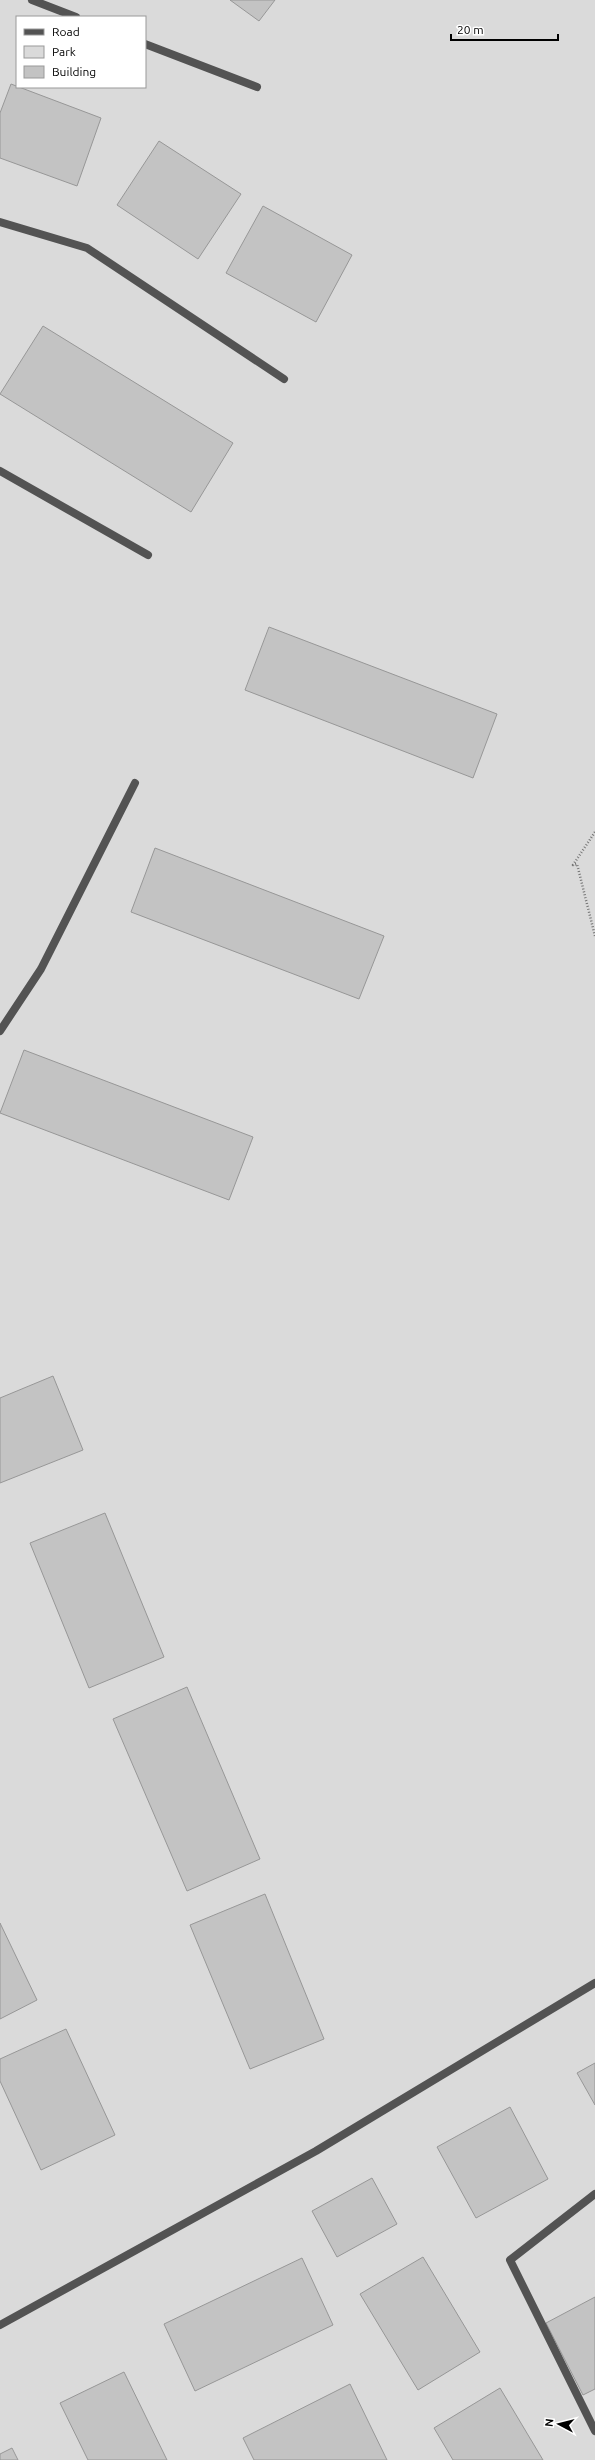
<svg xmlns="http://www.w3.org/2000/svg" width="595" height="2460" font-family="Ubuntu,sans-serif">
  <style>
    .park { fill: #dadada; fill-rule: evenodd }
    .building { fill: #c3c3c3; stroke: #979797 }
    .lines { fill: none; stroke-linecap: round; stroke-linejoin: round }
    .path { stroke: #757575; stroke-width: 2.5; stroke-dasharray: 1 2; stroke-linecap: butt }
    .minor { stroke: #535353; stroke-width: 8 }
  </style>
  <rect width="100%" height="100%" fill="#fff"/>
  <path class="park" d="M0 0H595V2460H0ZM17 17H145V87H17Z"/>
  <g class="building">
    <polygon points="230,0 275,0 259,21"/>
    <polygon points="11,84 101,118 77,186 0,158 0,113"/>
    <polygon points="159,141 241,194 198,259 117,205"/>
    <polygon points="263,206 352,255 316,322 226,273"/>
    <polygon points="43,326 233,443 191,512 0,394"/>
    <polygon points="269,627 497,714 473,778 245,690"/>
    <polygon points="155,848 384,936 359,999 131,912"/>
    <polygon points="24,1050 253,1137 229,1200 0,1113"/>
    <polygon points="53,1376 83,1450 0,1483 0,1398"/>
    <polygon points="105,1513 164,1657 89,1688 30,1543"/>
    <polygon points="187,1687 260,1859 187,1891 113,1719"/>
    <polygon points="265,1894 324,2039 250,2069 190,1925"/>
    <polygon points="0,1923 37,2000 0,2019"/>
    <polygon points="66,2029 115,2135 41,2170 0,2081 0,2059"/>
    <polygon points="595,2063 595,2105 577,2073"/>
    <polygon points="510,2107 548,2179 476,2218 437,2147"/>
    <polygon points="372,2178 397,2224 337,2257 312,2211"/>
    <polygon points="423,2257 480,2352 418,2390 360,2294"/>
    <polygon points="302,2258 333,2325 195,2391 164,2324"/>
    <polygon points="595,2297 595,2389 583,2395 546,2323"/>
    <polygon points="124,2372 167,2460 88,2460 60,2403"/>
    <polygon points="350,2384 387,2460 254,2460 243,2438"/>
    <polygon points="500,2388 543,2460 453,2460 434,2428"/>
    <polygon points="12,2448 18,2460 0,2460 0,2454"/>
  </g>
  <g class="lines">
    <polyline class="path" points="595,832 573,865 577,864 595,936"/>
    <g class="minor">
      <polyline points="32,0 76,17"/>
      <polyline points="145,44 257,87"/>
      <polyline points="0,222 87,248 284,379"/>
      <polyline points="0,471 148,555"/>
      <polyline points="0,1031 41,969 135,783"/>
      <polyline points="595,2194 510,2260 595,2431"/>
      <polyline points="0,2325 316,2151 595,1983"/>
    </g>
  </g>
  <rect x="16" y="16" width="130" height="72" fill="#ffffff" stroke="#999999"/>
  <rect x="24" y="29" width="20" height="6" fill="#535353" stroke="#999999"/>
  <text x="52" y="36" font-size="12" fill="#000000">Road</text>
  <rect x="24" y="46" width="20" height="12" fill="#dadada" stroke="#999999"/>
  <text x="52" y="56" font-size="12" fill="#000000">Park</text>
  <rect x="24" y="66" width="20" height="12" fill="#c3c3c3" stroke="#999999"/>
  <text x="52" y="76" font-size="12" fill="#000000">Building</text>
  <g transform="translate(559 2424) rotate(277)" stroke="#ffffff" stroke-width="3" paint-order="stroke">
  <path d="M0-3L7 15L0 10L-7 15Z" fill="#000000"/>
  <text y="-6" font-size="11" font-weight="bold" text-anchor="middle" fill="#000000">N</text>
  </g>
  <path d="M451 34v6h107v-6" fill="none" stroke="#000000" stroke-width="2"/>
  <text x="457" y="34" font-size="12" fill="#000000" stroke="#ffffff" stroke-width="3" paint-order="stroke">20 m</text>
</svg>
